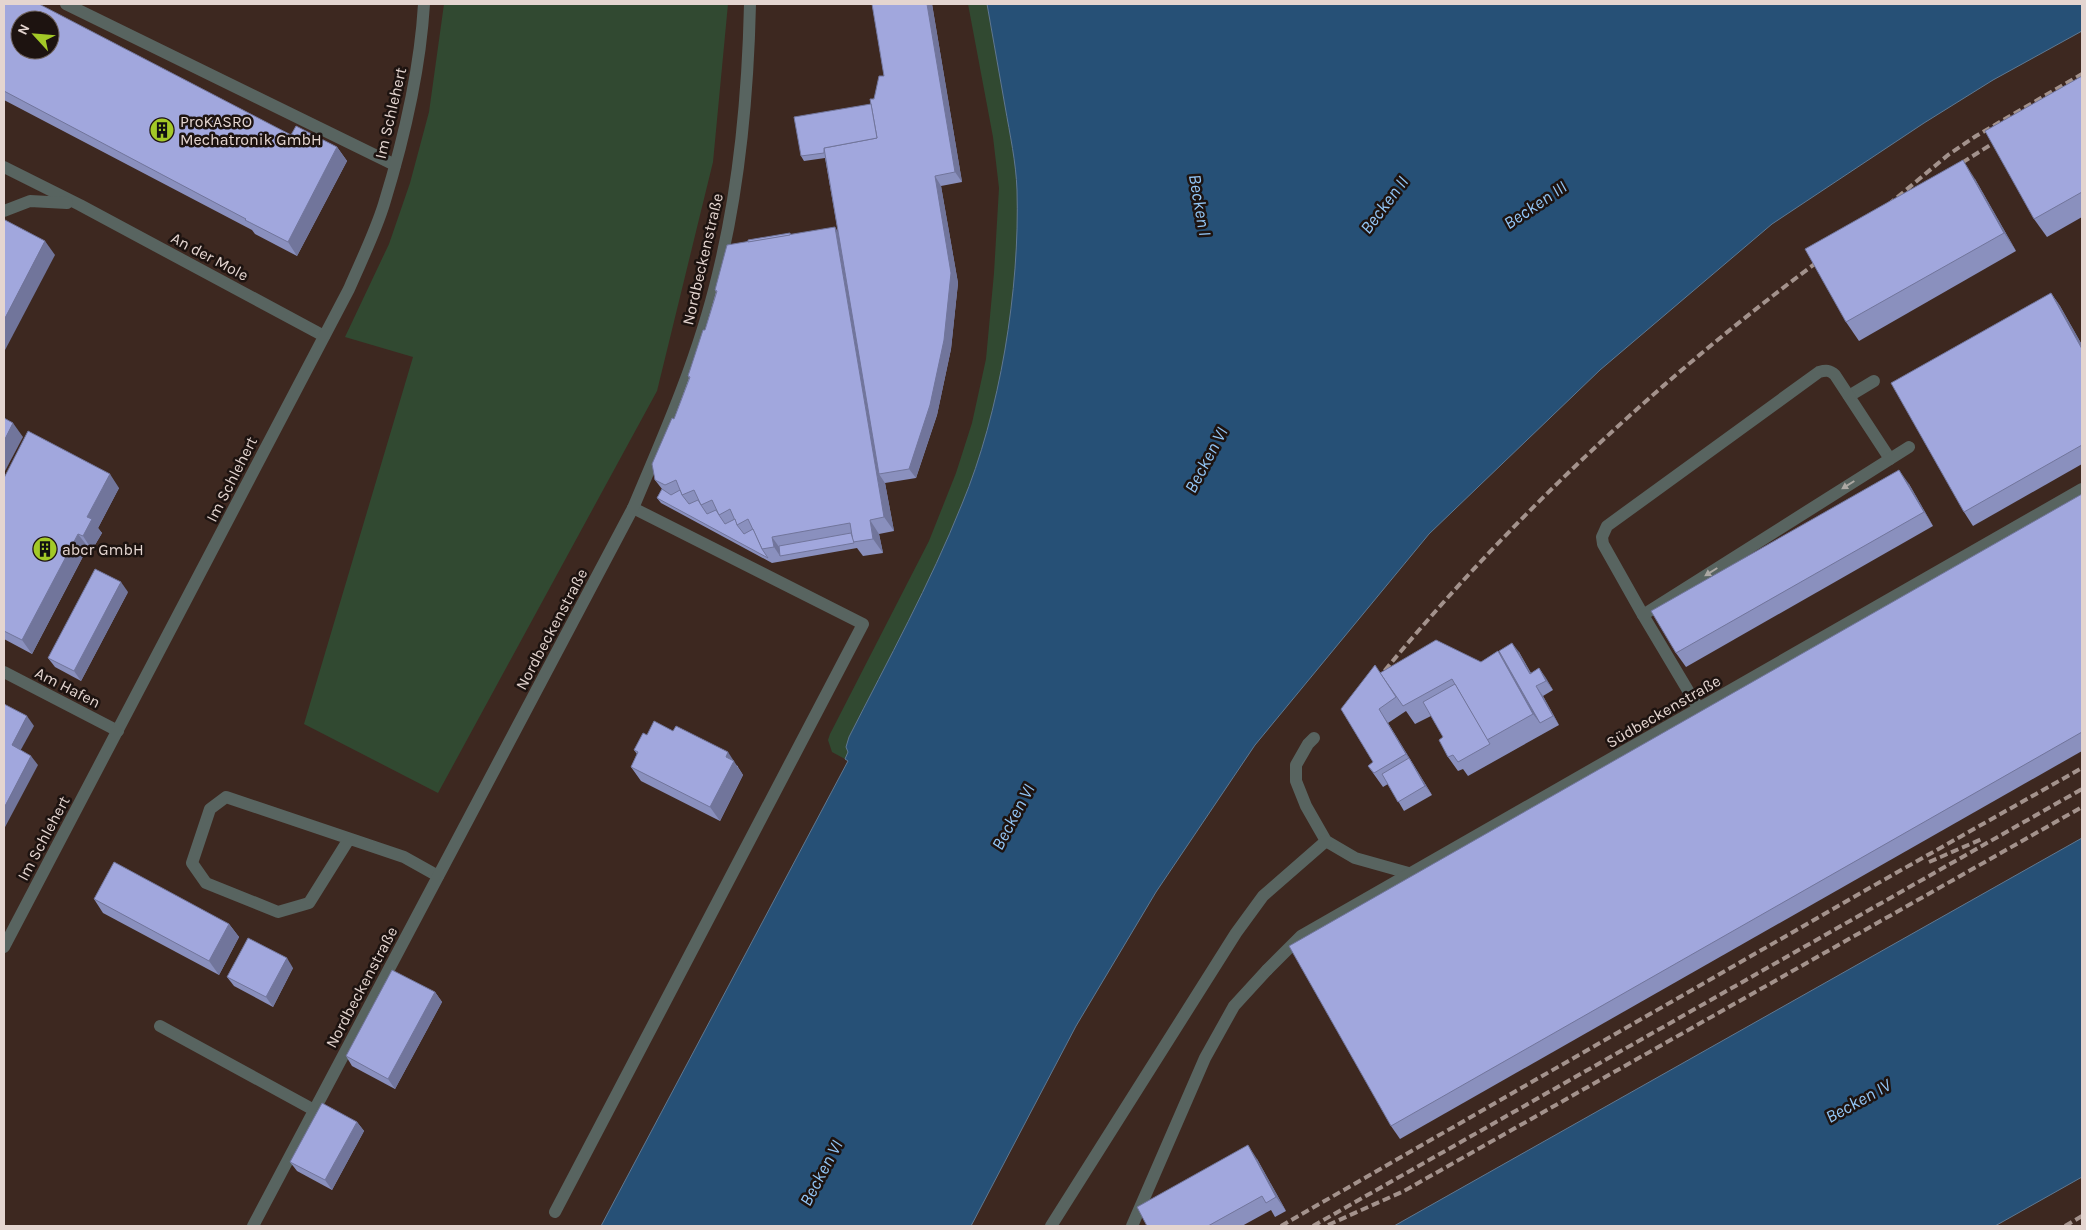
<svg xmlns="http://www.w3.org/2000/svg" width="2086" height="1230" font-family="Karla,sans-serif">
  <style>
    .green { fill: #314931 }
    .water { fill: #265076; stroke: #5f7891 }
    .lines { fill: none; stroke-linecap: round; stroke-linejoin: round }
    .lane { stroke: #586460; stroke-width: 12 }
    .street { stroke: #586460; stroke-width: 12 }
    .rail { stroke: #a3928c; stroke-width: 4; stroke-dasharray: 8 4; stroke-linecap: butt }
    .wall { fill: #8a90be }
    .shaded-wall { fill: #71759b }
    .building { fill: #a1a7dd; stroke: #71759b; fill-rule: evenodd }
    .oneway { fill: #aca8a3 }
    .labels { text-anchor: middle; stroke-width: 5; stroke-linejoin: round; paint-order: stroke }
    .street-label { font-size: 16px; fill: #e4d5d0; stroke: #1d1310 }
    .poi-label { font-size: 16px; fill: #e4d5d0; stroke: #1d1310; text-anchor: start }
    .water-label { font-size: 18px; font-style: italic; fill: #93c6f6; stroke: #1d1310 }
  </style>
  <rect width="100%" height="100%" fill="#3d2820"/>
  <g class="green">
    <polygon points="444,4 728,4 713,162 657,391 438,793 304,724 413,357 345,337 389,244 410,183 429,112"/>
    <path d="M968 4H987C993 38 999 72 1005 106 1010 135 1016 162 1017 190 1020 289 1000 413 962 504 930 584 888 660 849 737L846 747 849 752 845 759 832 752 828 740 830 734 929 541 956 473 972 423 986 359 994 273 999 188 993 137Z"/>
  </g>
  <g class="water">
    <path d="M987 4H2082V31L1993 80 1924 123 1772 224 1600 370 1429 534 1255 745 1156 892 1076 1026 971 1226H601L848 761 845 759 848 752 846 747 849 737C888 660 930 584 962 504 1000 413 1020 289 1017 190 1016 162 1010 135 1005 106 999 72 993 38 987 4Z"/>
    <polygon points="2082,838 2082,1177 1995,1226 1394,1226"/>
  </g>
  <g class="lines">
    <g class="lane">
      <polyline points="66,4 395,165"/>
      <polyline points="4,167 80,205 324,336"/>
      <polyline points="4,211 30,201 67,203"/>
      <polyline points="1849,396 1874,381"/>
      <path d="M1643 615 1603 544 1602 537 1607 526 1819 372C1826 370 1830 370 1835 375L1890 459"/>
      <polyline points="4,672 118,731"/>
      <polyline points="1699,709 1643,615 1909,447"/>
      <polyline points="1314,738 1308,744 1296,765 1296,781 1306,806 1326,841 1355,858 1412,874"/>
      <polyline points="349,839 309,903 278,912 206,883 192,863 210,809 226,797 404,857 438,876"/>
      <polyline points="160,1026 314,1110"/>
      <polyline points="555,1212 863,624 633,508"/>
      <polyline points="1051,1226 1236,933 1263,896 1326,841"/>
      <polyline points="1132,1226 1205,1058 1234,1006 1267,970"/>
    </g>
    <g class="street">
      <path d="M4 947 349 289C361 261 375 233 384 204 404 139 420 72 424 4"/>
      <polyline points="1267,970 1301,936 2082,489"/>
      <path d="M253 1226 633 508C666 431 699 355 718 274 740 185 748 94 750 4"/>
    </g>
    <g class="rail">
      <polyline points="1952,169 2003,137"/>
      <polyline points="1888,205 1948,155 1976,136 2082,74"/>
      <path d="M1377 680C1507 521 1659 379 1824 257"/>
      <polyline points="1929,862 1982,839"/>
      <polyline points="1328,1225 1404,1191 2082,807"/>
      <polyline points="1281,1226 1880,882 2082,768"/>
      <polyline points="1313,1226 2082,789"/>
      <polyline points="2065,1226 2082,1216"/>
    </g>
  </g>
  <g class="wall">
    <polygon points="4,4 291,135 337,147 347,161 297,256 255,234 252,230 4,100"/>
    <polygon points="872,4 932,4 962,182 941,186 958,283 951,349 937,415 916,478 885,483 894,531 879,534 883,553 863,556 857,548 772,563 661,503 657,498 662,489 655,480 674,419 689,378 688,376 705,330 716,292 715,290 748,242 790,233 791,235 838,232 825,158 804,161 801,156 871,104 884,76"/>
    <polygon points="2082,76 2082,217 2047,237 2034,219"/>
    <polygon points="1975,179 2016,251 1859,341 1846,322"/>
    <polygon points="2051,293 2060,306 2082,345 2082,464 1973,526 1964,512"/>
    <polygon points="4,478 119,488 98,528 102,533 92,550 88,547 32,654 4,639"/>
    <polygon points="1909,484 1933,526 1686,667 1676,653"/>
    <polygon points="2082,494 2082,751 1400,1139 1391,1126"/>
    <polygon points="128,592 81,681 55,667 48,658"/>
    <polygon points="1498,651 1503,658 1519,652 1531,673 1539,668 1553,690 1543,696 1559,725 1468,776 1463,769 1458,771 1448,757 1443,737 1431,716 1415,724 1406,711 1388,723 1432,795 1404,811 1388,784 1383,787 1368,766 1373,762 1341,709 1383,677 1481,662"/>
    <polygon points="647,735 738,766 738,767 743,775 720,821 641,781 631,767 637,754 634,750"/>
    <polygon points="94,899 229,924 239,937 219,975 103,913"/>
    <polygon points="293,968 273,1007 234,986 227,977"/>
    <polygon points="435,992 442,1002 395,1089 352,1066 346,1056"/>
    <polygon points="357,1122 364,1131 332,1190 297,1171 290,1162"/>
    <polygon points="1257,1159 1286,1211 1275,1217 1271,1210 1242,1226 1147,1226"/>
  </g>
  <g class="shaded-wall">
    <polygon points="927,4 932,4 962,182 955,172"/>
    <polygon points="337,147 347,161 297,256 288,242"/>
    <polygon points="1963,160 1975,179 2016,251 2004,233"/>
    <polygon points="935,176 941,186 958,283 951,349 937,415 916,478 909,469"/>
    <polygon points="835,227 844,241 879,474 885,483 894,531 884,517"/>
    <polygon points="45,241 55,255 4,352 4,320"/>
    <polygon points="2051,293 2060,306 2082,345 2082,349"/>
    <polygon points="13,423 23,437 4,473 4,441"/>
    <polygon points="1899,470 1909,484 1933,526 1924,512"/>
    <polygon points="110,474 119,488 98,528 102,533 92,550 83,536 87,517"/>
    <polygon points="870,520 879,534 883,553 873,539"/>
    <polygon points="78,534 88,547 32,654 22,640"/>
    <polygon points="772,537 782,551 780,556 774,547"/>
    <polygon points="121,582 128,592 81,681 74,671"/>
    <polygon points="1512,643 1519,652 1536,683 1530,674"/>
    <polygon points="1498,651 1511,669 1540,723 1533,714"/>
    <polygon points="1539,668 1546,678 1553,690 1546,681"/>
    <polygon points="1536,686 1543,696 1559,725 1553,716"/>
    <polygon points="1379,709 1388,723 1432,795 1425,786"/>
    <polygon points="27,716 34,726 18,755 12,745"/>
    <polygon points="728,752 743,775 720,821 710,807 726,757"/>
    <polygon points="31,756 38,765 4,829 4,808"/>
    <polygon points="229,924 239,937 219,975 209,961"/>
    <polygon points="287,958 293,968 273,1007 266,997"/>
    <polygon points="435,992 442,1002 395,1089 388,1079"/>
    <polygon points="357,1122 364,1131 332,1190 325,1180"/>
    <polygon points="1248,1145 1257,1159 1286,1211 1276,1197"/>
  </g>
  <g class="building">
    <path d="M4 4H39L291 135 296 126 337 147 288 242 245 220 246 219 4 91ZM20 20H50V50H20Z"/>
    <polygon points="872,4 927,4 955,172 935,176 951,273 944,340 930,405 909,469 879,474 824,148 877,138 870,99 874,99 879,76 884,76"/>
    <polygon points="2082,76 2082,192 2034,219 1985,131"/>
    <polygon points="871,104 877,138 824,148 824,153 801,156 794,117"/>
    <polygon points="1963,160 2004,233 1846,322 1805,249"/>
    <polygon points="5,220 45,241 4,320 4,222"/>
    <polygon points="835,227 884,517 870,520 873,539 853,542 850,523 772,537 774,547 762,549 748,519 737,525 730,509 719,515 712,500 701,505 694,490 682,495 676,480 665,485 655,480 652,464 672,418 674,419 690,377 688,376 703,330 705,330 717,291 715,290 727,245"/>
    <polygon points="790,233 790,235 748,242 748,240"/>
    <polygon points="2051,293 2082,349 2082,445 1964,512 1891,383"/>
    <polygon points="4,418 13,423 4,441"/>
    <polygon points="28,431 110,474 87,517 92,519 83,536 78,534 22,640 4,631 4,478"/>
    <polygon points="1899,470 1924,512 1676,653 1651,611"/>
    <polygon points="662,489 671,495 680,490 682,495 689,504 698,500 701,505 707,514 716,510 719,515 725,524 735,519 737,525 744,534 753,529 762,549 768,558 657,498"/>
    <polygon points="2082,494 2082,732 1391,1126 1289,946"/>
    <polygon points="851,533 854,543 780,556 779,546"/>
    <polygon points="95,569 121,582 74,671 48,658"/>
    <polygon points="1436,640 1481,662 1498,651 1533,714 1487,740 1452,679 1403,706 1380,673"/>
    <polygon points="1512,643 1530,674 1539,668 1546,681 1536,686 1553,716 1540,723 1499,651"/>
    <polygon points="1375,665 1396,697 1379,709 1406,754 1374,773 1368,766 1373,762 1341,709"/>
    <polygon points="1455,684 1490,744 1458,762 1453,755 1448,757 1439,740 1443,737 1423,702"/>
    <polygon points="4,704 27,716 12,745 31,756 4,808"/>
    <polygon points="654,721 673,731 676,726 728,752 726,757 734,761 710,807 631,767 638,752 634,750 643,733 647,735"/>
    <polygon points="1409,758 1425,786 1398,802 1382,774"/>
    <polygon points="114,862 229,924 209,961 94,899"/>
    <polygon points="248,938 287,958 266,997 227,977"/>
    <polygon points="392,970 435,992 388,1079 346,1056"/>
    <polygon points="322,1103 357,1122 325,1180 290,1162"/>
    <polygon points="1248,1145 1276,1197 1266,1203 1262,1196 1208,1226 1147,1226 1137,1207"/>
  </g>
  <defs><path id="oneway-solid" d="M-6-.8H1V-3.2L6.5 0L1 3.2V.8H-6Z" transform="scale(1.25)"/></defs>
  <g class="oneway">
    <use href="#oneway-solid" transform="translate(1848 485) rotate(148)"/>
    <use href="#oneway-solid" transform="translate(1711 572) rotate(148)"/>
  </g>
  <defs>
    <symbol id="building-disc" viewBox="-11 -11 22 22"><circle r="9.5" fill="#a3c927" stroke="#1d1310"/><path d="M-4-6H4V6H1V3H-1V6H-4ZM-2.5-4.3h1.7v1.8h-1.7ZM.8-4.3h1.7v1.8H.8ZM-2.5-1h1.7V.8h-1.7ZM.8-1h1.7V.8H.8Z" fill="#111"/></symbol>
  </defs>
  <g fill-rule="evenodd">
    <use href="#building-disc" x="148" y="116" width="28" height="28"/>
    <use href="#building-disc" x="31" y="535" width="28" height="28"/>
  </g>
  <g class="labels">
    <g class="street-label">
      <text transform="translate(390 113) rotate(-77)" y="6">Im Schlehert</text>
      <text transform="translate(210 256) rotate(28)" y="6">An der Mole</text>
      <text transform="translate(702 259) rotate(-77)" y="6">Nordbeckenstraße</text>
      <text transform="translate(231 479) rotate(-63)" y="6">Im Schlehert</text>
      <text transform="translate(551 629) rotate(-62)" y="6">Nordbeckenstraße</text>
      <text transform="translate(68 687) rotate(27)" y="6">Am Hafen</text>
      <text transform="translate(1663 711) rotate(-30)" y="6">Südbeckenstraße</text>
      <text transform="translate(43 838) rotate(-62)" y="6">Im Schlehert</text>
      <text transform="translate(361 987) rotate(-62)" y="6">Nordbeckenstraße</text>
    </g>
    <g class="poi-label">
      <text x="180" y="127">ProKASRO<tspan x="180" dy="18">Mechatronik GmbH</tspan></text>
      <text x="62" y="555">abcr GmbH</text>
    </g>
    <g class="water-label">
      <text transform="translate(1200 205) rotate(80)" y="6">Becken I</text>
      <text transform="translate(1384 205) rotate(-53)" y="6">Becken II</text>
      <text transform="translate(1535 205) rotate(-34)" y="6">Becken III</text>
      <text transform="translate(1206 460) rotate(-62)" y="6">Becken VI</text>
      <text transform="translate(1013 817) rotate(-62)" y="6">Becken VI</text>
      <text transform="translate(1858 1101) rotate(-29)" y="6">Becken IV</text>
      <text transform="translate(821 1173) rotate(-62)" y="6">Becken VI</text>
    </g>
  </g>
  <rect width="2086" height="1230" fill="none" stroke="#e4d5d0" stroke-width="10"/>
  <g transform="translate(35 35) rotate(296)"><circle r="24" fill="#1d1310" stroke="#6d615d"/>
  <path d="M0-4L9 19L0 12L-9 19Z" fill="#a3c927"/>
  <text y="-8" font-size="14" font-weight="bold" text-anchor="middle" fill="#e4d5d0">N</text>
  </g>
</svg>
